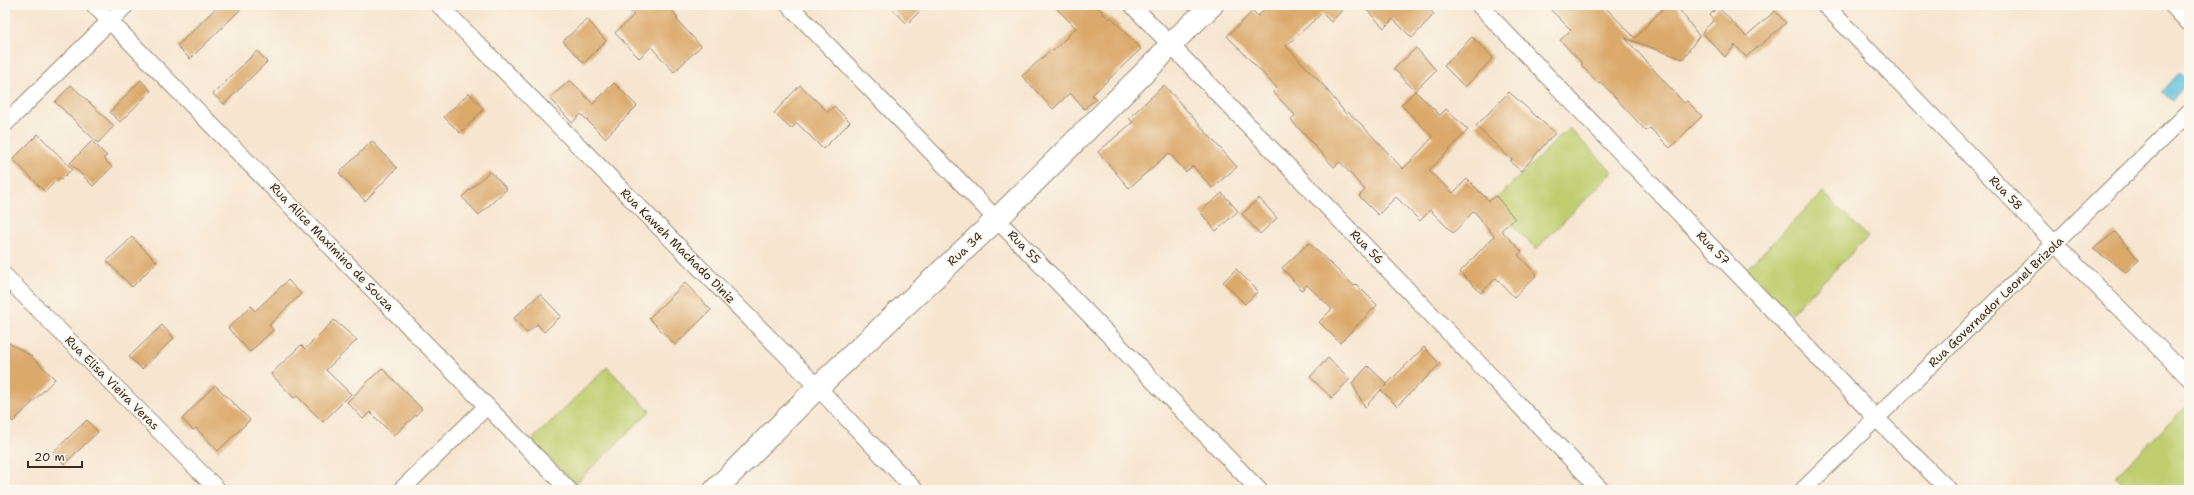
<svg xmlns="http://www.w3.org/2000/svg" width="2194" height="495" font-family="'Shantell Sans',sans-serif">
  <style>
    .green { fill: #c0ce70; stroke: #7e7c47 }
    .water { fill: #5bbdda; stroke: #4b747c }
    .building { fill: #dba96a }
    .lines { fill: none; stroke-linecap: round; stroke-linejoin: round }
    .street-casing { stroke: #988876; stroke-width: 18 }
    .secondary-casing { stroke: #988876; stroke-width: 24 }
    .street { stroke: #fff; stroke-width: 16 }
    .secondary { stroke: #fff; stroke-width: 22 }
    .labels { text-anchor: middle; stroke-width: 3.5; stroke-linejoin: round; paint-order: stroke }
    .street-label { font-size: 12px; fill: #3b2a1e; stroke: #fbf7ec }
  </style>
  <rect width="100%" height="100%" fill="#fbf7ec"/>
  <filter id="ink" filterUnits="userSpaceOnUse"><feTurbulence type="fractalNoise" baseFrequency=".025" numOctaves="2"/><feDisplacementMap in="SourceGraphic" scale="8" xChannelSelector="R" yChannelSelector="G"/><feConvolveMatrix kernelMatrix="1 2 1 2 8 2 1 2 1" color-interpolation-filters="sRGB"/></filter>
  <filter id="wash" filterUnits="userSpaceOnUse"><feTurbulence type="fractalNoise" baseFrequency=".012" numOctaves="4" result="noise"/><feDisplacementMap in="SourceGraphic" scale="16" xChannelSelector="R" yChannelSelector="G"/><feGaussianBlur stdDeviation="0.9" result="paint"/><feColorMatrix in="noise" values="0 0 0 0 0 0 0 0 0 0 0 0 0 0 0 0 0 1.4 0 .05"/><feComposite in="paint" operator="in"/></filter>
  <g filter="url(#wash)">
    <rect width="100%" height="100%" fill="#f6e5cf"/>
    <g class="green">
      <polygon points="1569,128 1613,172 1536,249 1491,204"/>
      <polygon points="1823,192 1868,237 1791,313 1746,269"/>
      <polygon points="607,367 650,411 575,484 532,440"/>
      <polygon points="2189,404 2189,490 2129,490 2115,476"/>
    </g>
    <polygon class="water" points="2180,72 2189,81 2172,100 2162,92"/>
    <g id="blocks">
      <g class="building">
        <polygon points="219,5 245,5 190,59 177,46"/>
        <polygon points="623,5 668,5 678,18 676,19 701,46 674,72 651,47 639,58 615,33 634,15"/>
        <polygon points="889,5 926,5 907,24"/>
        <polygon points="1053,5 1096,5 1109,19 1111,17 1141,49 1092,95 1096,99 1084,109 1070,93 1053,109 1022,76 1052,49 1053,51 1076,28"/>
        <polygon points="1269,5 1347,5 1331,22 1322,13 1286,46 1324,86 1346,114 1348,112 1361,124 1403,169 1433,137 1401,105 1415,91 1440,115 1446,109 1468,130 1429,171 1453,193 1467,179 1489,201 1496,196 1515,219 1501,230 1522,252 1518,255 1537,275 1514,297 1496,278 1481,293 1460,272 1494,236 1474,211 1453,233 1430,210 1420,221 1396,197 1378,215 1359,196 1365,190 1340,162 1334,167 1291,120 1295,115 1273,92 1277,88 1227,36 1253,11 1258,16"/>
        <polygon points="1362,5 1424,5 1434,14 1412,38 1393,19 1384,28"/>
        <polygon points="1546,5 1603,5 1635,38 1666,5 1676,5 1699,36 1683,59 1625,38 1684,103 1687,101 1702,116 1670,148 1650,128 1646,131 1601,82 1599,84 1581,65 1583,64 1560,40 1571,30"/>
        <polygon points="1718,7 1746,36 1775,11 1786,23 1746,57 1735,45 1725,57 1702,32 1714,20 1710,15"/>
        <polygon points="587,19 606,41 584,63 563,41"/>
        <polygon points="1472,37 1493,58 1465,87 1444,66"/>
        <polygon points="1416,48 1436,70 1415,91 1394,69"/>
        <polygon points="257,51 267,62 224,104 213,94"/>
        <polygon points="141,80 151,91 120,122 110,112"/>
        <polygon points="570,80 593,104 614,83 637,106 605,138 581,114 572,123 550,98"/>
        <polygon points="71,85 114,126 98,143 55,102"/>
        <polygon points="800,85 828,112 834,106 850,122 823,149 797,123 791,129 774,113"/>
        <polygon points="1164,85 1237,167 1212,188 1193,166 1186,172 1169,153 1129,188 1098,152 1133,122 1129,118"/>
        <polygon points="1509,92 1555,133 1521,171 1510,162 1512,160 1476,126"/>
        <polygon points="469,93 484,109 460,133 444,117"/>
        <polygon points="38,134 72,169 61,180 59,178 45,192 13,159"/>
        <polygon points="92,141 107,156 103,158 112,167 93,186 70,163"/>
        <polygon points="372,141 397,168 365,201 339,173"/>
        <polygon points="490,171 507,189 479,215 462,197"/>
        <polygon points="1222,193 1238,211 1216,231 1200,212"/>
        <polygon points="1259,198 1277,218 1260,234 1242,214"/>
        <polygon points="2115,232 2139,260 2126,272 2093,249"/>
        <polygon points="132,237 157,262 132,287 107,261"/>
        <polygon points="1309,243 1354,286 1356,284 1377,305 1340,343 1319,322 1332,309 1307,285 1302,290 1282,268"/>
        <polygon points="1236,269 1258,291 1245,304 1223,282"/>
        <polygon points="288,280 301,294 269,325 273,330 250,352 228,328 251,306 255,311"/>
        <polygon points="685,283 711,310 675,345 649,318"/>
        <polygon points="540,294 561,316 544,332 537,324 527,333 514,318"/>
        <polygon points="334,320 357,340 326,370 351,394 323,422 297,396 294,398 271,374 301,345 305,349"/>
        <polygon points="162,325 174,338 142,369 129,357"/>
        <polygon points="5,341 30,355 55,379 13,422 5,414"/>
        <polygon points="1424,347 1440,364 1397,406 1381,390 1365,407 1352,383 1368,366 1387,384 1384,387"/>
        <polygon points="1328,358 1350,379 1332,398 1310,377"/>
        <polygon points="382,368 422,409 394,436 370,412 363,419 347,402"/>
        <polygon points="215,385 250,420 218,451 196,428 193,430 182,419"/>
        <polygon points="87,420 98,432 64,464 53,452"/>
      </g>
    </g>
  </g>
  <g filter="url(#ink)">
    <use href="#blocks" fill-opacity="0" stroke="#988876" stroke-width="1"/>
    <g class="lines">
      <defs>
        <g id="street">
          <polyline points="94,5 569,490"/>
          <polyline points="439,5 803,372 915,490"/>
          <polyline points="789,5 1259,490"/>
          <polyline points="1132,5 1601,490"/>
          <polyline points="1479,5 1877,419 1949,490"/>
          <polyline points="1825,5 2055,244 2189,378"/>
          <polyline points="2172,5 2189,23"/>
          <polyline points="5,124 126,5"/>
          <polyline points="5,276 218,490"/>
          <polyline points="401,490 487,406"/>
          <polyline points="1803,490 2189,112"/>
        </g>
        <path id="secondary" d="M715 490 817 388 997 219 1159 58C1174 39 1194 23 1212 5"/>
      </defs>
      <use href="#street" class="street-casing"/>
      <use href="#secondary" class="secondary-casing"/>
      <use href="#street" class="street"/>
      <use href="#secondary" class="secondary"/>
    </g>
  </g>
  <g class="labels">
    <g class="street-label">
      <text transform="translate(2006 193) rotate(46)" y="4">Rua 58</text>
      <text transform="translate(678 246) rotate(45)" y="4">Rua Kaweh Machado Diniz</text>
      <text transform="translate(332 247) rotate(46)" y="4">Rua Alice Maximino de Souza</text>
      <text transform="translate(1024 247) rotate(46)" y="4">Rua 55</text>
      <text transform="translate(1367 247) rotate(46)" y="4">Rua 56</text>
      <text transform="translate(1713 248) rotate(46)" y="4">Rua 57</text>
      <text transform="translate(965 249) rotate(-43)" y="4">Rua 34</text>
      <text transform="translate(1996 302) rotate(-44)" y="4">Rua Governador Leonel Brizola</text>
      <text transform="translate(112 383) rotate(45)" y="4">Rua Elisa Vieira Veras</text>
    </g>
  </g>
  <rect width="2194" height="495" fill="none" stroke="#fbf7ec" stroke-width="20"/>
  <path d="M28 461v6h54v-6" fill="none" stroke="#3b2a1e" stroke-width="2"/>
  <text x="34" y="461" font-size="12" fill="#3b2a1e" stroke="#fbf7ec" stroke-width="3" paint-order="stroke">20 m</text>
</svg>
